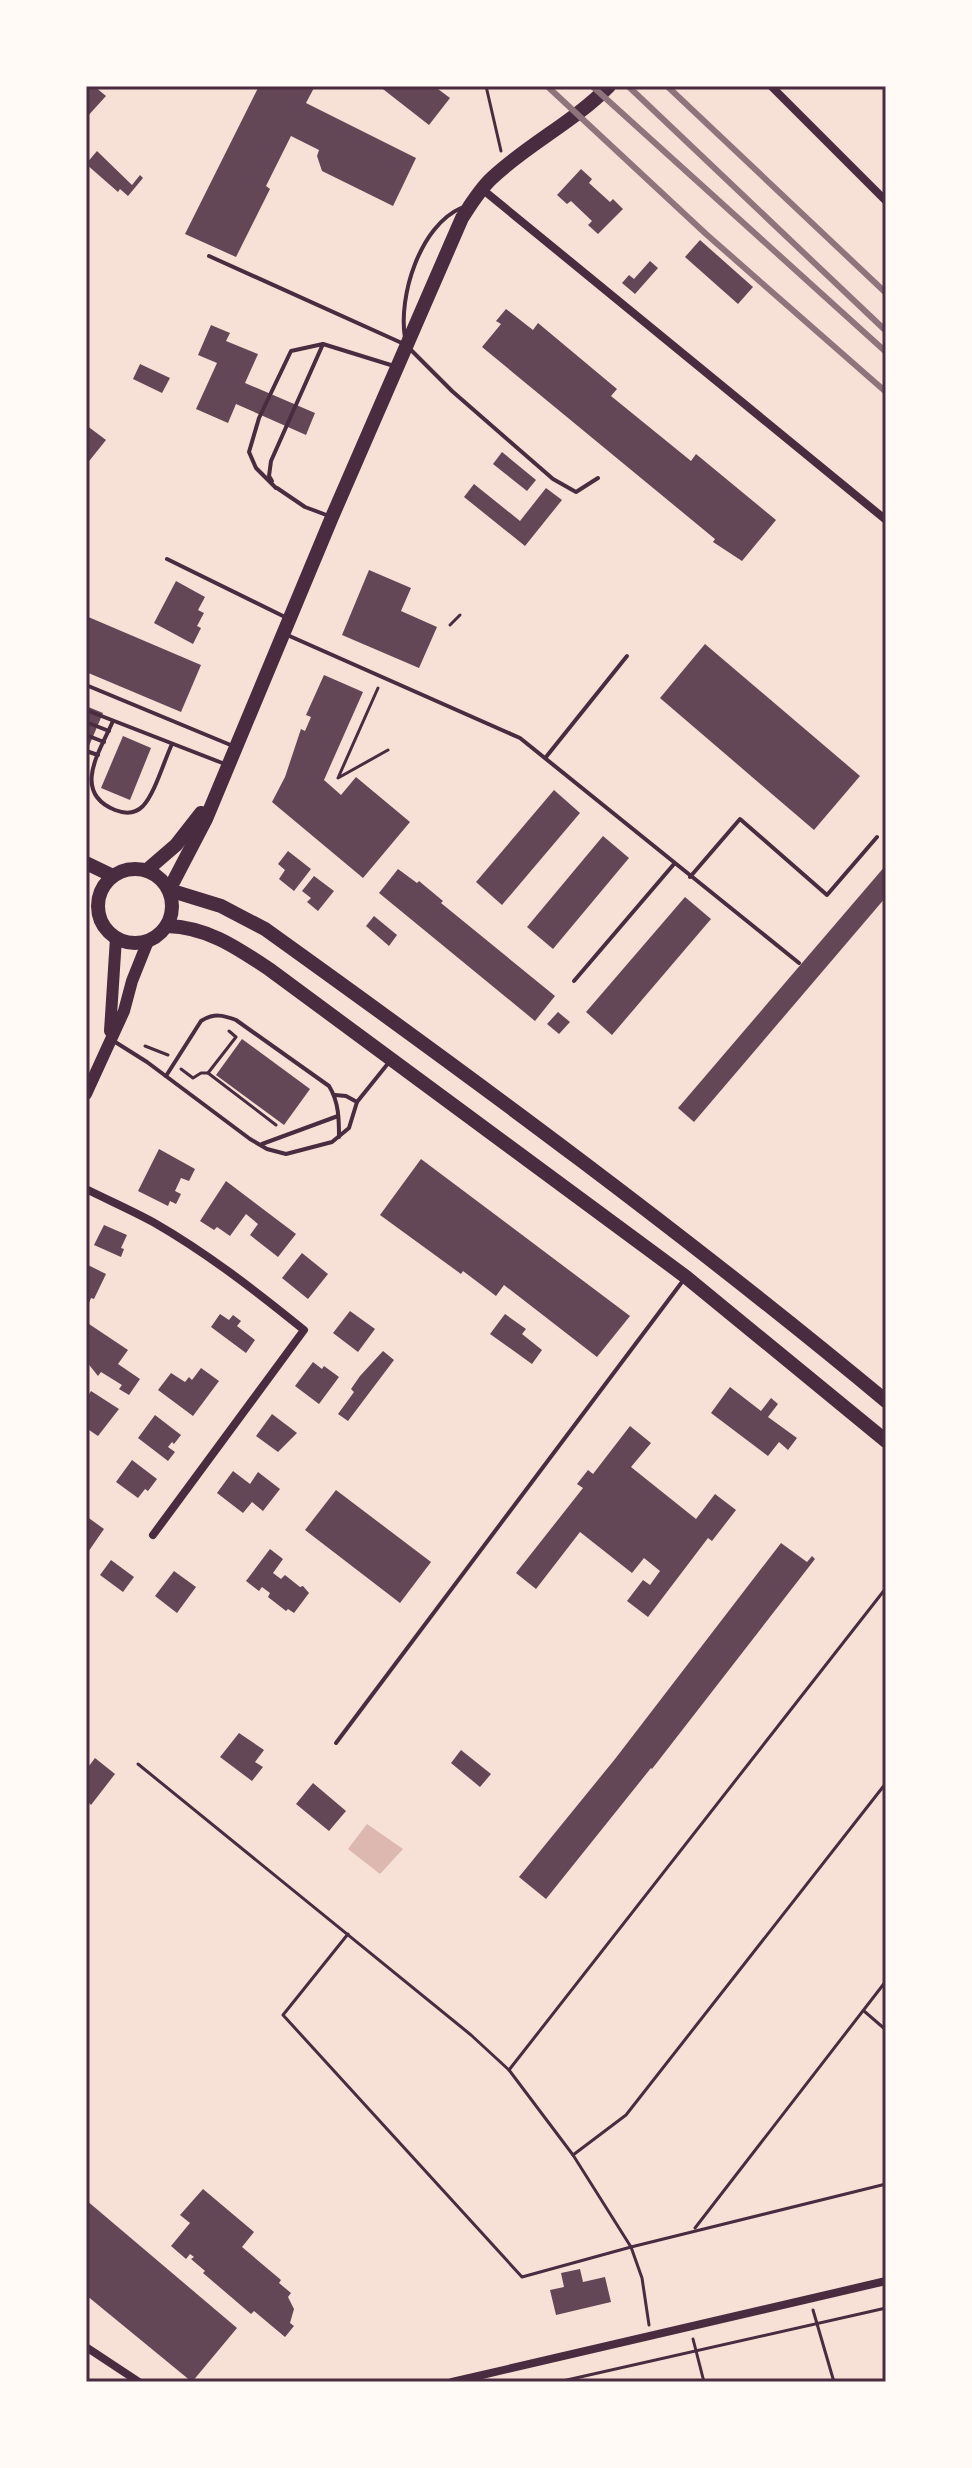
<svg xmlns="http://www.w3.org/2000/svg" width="972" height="2468" font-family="'Titillium Web',sans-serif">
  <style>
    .water { fill: #dcb8b0 }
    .building { fill: #644757 }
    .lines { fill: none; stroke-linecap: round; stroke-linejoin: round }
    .path { stroke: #4a2c40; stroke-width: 3 }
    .service { stroke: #4a2c40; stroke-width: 4 }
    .minor { stroke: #4a2c40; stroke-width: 8 }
    .secondary { stroke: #4a2c40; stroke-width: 12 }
    .primary { stroke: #4a2c40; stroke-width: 14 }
    .rail { stroke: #8f747c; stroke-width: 6 }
    .neatline { fill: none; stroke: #4a2c40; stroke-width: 3 }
  </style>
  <rect width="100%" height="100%" fill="#f7e1d7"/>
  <polygon class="water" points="367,1824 403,1849 380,1874 348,1849"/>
  <g class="building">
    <polygon points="86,86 94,86 106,96 86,118"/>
    <polygon points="259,86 315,86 306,103 416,158 393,206 322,171 317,156 319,150 291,136 266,186 270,189 236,257 185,234"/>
    <polygon points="379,86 434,86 450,98 429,125"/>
    <polygon points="97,151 132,185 140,175 143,178 128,196 120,189 118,192 86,164"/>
    <polygon points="581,169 592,179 589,183 610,202 613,199 623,209 598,234 588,225 592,221 571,201 567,204 557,195"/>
    <polygon points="700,240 753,287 738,304 685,257"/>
    <polygon points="650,261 658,268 635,294 622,283 629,275 634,279"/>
    <polygon points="506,309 533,330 538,323 617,389 611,396 691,461 696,454 776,520 742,561 713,542 715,539 482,347 501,324 496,321"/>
    <polygon points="211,325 230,333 226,341 258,354 245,383 315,413 306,435 236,404 228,423 196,409 217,363 198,355"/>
    <polygon points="140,364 170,378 162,393 133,379"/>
    <polygon points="86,425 106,440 86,465"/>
    <polygon points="502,452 536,480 527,491 493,464"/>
    <polygon points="474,484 520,521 546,488 562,500 525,546 464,497"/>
    <polygon points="369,570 411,588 401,611 437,627 419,668 342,635"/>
    <polygon points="176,581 205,597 198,610 204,613 197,626 201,628 193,644 154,623"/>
    <polygon points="86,616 201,665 181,712 86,672"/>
    <polygon points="705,644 860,776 814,830 660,698"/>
    <polygon points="324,675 363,692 324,780 341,795 356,777 410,822 363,878 272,802 285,777 301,729 305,731 311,717 306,715"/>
    <polygon points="86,706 103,713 86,753"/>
    <polygon points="123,736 151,748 130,800 101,788"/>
    <polygon points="554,790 580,813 502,905 476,882"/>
    <polygon points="603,836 629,858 553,949 527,927"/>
    <polygon points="288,851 311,869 294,891 279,879 285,870 278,864"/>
    <polygon points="886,865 886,897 694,1122 678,1108"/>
    <polygon points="398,869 417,883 419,881 443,901 441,903 555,996 535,1021 379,893"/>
    <polygon points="314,876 334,891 318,911 307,902 311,898 302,891"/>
    <polygon points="685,897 711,919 612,1035 586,1012"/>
    <polygon points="374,916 397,935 389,946 366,926"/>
    <polygon points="558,1012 570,1022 559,1034 547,1024"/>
    <polygon points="242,1039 310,1089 284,1125 216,1075"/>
    <polygon points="159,1149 195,1169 189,1181 181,1178 175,1191 181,1194 176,1204 170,1201 168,1206 138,1191"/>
    <polygon points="421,1159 630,1316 597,1357 504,1285 496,1296 463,1271 461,1274 380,1215"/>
    <polygon points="226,1181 296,1234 278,1257 250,1235 258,1224 246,1214 230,1236 217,1227 214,1230 200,1221"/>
    <polygon points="104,1225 127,1235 121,1248 124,1249 121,1257 94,1245"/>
    <polygon points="302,1253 328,1274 308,1299 282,1278"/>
    <polygon points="86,1264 106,1274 94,1299 91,1298 89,1303 86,1302"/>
    <polygon points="350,1311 375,1329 358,1352 333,1333"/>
    <polygon points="220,1314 229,1320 233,1315 241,1321 237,1326 255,1340 246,1353 211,1327"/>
    <polygon points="505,1314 526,1329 522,1334 542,1350 532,1364 490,1334"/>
    <polygon points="86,1322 128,1350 118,1364 140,1379 129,1395 119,1389 122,1385 101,1372 98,1376 86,1361"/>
    <polygon points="383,1351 394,1360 348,1421 338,1414 354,1392 351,1389 360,1376"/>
    <polygon points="313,1362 322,1369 324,1366 339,1377 319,1404 295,1386"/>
    <polygon points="201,1368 219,1381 193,1416 158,1390 171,1373 185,1382 189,1377 192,1380"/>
    <polygon points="730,1387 761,1411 771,1398 778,1404 768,1417 797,1438 788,1450 779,1442 768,1456 711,1413"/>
    <polygon points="91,1391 119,1409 98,1436 86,1428 86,1399"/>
    <polygon points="272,1414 297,1433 278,1452 256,1436"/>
    <polygon points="155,1415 181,1435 174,1444 172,1442 168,1447 175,1452 168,1461 138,1438"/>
    <polygon points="630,1426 651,1443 631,1467 696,1519 715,1494 736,1510 712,1541 708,1538 648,1617 627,1601 643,1580 650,1585 660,1571 644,1558 632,1573 580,1532 536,1589 516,1573 583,1488 577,1484 588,1470 593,1474"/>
    <polygon points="132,1460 157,1479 148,1491 145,1489 138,1498 116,1482"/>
    <polygon points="233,1471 250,1484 258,1472 280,1489 263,1511 252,1502 243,1513 217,1493"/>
    <polygon points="336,1490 431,1562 400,1603 305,1530"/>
    <polygon points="86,1516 104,1529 86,1555"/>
    <polygon points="781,1543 807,1562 812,1556 815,1559 652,1769 651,1768 546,1899 519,1877 615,1759"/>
    <polygon points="270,1549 283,1559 273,1573 281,1579 285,1575 300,1587 303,1586 309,1593 294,1613 288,1609 286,1611 268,1597 270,1593 262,1587 259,1591 246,1581"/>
    <polygon points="111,1560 134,1577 123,1592 100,1575"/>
    <polygon points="174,1571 196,1587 177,1613 155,1596"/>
    <polygon points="239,1733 264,1750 255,1762 263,1767 252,1781 220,1757"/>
    <polygon points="461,1750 491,1774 480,1787 451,1763"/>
    <polygon points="95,1758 115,1774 91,1805 86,1800 86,1770"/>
    <polygon points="313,1783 346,1811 329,1831 296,1804"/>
    <polygon points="203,2189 254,2232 242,2247 281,2280 279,2283 291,2293 288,2297 294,2309 290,2323 294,2326 285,2337 254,2311 251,2314 203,2273 205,2271 191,2259 194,2257 190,2254 186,2259 171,2246 190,2223 180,2215"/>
    <polygon points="86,2200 237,2328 192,2382 86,2295"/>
    <polygon points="580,2269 583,2282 605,2277 611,2302 556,2315 550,2290 564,2287 561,2273"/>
  </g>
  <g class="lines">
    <g class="path">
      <polyline points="486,86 501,151"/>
      <polyline points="450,625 460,615"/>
      <polyline points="378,688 338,778 388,750"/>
      <polyline points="229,1031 236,1037 208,1073 276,1125"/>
      <polyline points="145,1046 168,1055"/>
      <polyline points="181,1069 193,1078 201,1073 208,1073"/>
      <polyline points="138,1764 471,2035 509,2070 573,2155 631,2247 642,2278 649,2325"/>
      <polyline points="348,1934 283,2015 522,2277 631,2247 886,2184"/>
      <polyline points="864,2011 886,2030"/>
      <polyline points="509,2070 886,1588"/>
      <polyline points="573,2155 626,2115 886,1783"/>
      <polyline points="695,2228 886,1981"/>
      <polyline points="813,2310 834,2382"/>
      <polyline points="693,2339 704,2382"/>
      <polyline points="558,2382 886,2308"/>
    </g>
    <g class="service">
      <polyline points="209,256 404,344"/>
      <path d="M405 338C398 296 420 226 461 208"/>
      <polyline points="410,349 452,391 553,479 576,492 598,478"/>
      <polyline points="272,481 269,476 271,461 323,344"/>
      <polyline points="276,488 256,468 249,452 259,418 291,351 323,344 394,366"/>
      <polyline points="277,488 305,507 329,516"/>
      <polyline points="167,559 287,618"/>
      <polyline points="285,634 520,738 799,963"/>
      <polyline points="86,685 233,746"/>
      <polyline points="86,710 225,764"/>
      <path d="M113 721C100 751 71 792 115 810 125 814 135 814 143 806 155 793 164 761 172 744"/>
      <polyline points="86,722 109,731"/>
      <polyline points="86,735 104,742"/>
      <polyline points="86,751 98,755"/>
      <polyline points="546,757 627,656"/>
      <polyline points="690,877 740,819 827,895 877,837"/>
      <polyline points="574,981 674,864"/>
      <polyline points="112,1040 147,1062 250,1139 267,1149 286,1154 332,1142 349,1128 357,1102 390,1061"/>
      <path d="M166 1076 201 1021C214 1013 223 1015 236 1020L329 1086C339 1102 339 1120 339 1137"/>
      <polyline points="335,1095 346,1096 357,1102"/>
      <polyline points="262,1144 338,1116"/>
      <polyline points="336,1743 685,1278"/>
    </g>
    <g class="minor">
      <polyline points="771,86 886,201"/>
      <polyline points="482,189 886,520"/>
      <path d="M86 1189C108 1200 131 1210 153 1222 207 1253 256 1291 304 1330L153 1535"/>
      <polyline points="86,2347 139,2382"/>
      <polyline points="452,2382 886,2281"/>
    </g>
    <g class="secondary">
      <polyline points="110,1031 116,938"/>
      <polyline points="86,1094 124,1011 132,981 148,941"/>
    </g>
    <g class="primary">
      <polyline points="86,863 113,876"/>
      <circle cx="135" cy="906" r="37"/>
      <polyline points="147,870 176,845 201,813"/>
      <path d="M169 890 206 819 332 517 462 218C471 204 480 189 492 178 528 144 574 122 609 86"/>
      <path d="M169 890 221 906 265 929C477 1081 686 1235 886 1401"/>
      <path d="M167 926C207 927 236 947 269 969L686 1277 886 1441"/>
    </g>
    <g class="rail">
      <polyline points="547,86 706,234 886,392"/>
      <polyline points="592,86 886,352"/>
      <polyline points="628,86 886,331"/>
      <polyline points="667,86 886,293"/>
    </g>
  </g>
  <rect width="972" height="2468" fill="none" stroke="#fffaf5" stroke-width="176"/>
  <rect x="88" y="88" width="796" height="2292" class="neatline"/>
</svg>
